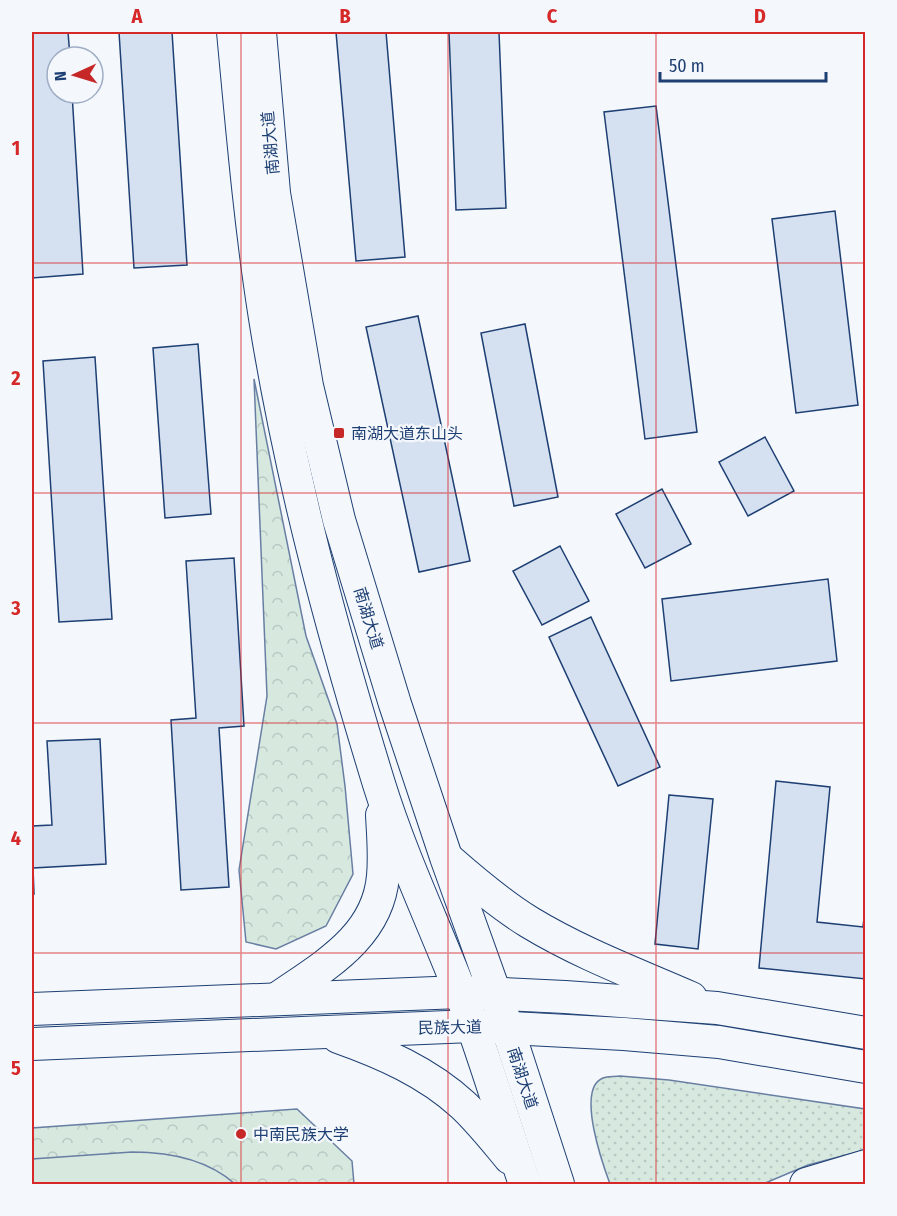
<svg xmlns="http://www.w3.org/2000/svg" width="897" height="1216" font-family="'Fira Sans Condensed','Noto Sans SC',sans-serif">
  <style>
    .grass { fill: url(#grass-dots); stroke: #687fa3; stroke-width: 1.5 }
    .forest { fill: url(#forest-crowns); stroke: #687fa3; stroke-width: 1.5 }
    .garden { fill: #d7e8df; stroke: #687fa3; stroke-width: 1.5 }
    .building { fill: #d5e0f0; stroke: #1d3f73; stroke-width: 1.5 }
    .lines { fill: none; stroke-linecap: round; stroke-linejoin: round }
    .major-casing { stroke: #1d3f73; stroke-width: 34 }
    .major { stroke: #f4f7fb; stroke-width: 32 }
    .grid { fill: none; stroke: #d62828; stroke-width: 1.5; stroke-opacity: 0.55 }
    .poi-dot { fill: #c62828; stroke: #f4f7fb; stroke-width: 2 }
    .labels { text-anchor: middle; stroke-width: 4.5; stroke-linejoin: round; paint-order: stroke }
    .street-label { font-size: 16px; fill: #1d3f73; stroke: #f4f7fb }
    .poi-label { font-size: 16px; fill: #1d3f73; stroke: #f4f7fb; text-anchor: start }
    .neatline { fill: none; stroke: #d62828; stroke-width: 2 }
    .grid-label { font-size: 20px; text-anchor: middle; font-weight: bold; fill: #d62828 }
  </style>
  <defs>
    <pattern id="grass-dots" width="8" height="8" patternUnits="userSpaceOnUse" patternTransform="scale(1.5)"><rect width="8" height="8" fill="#d7e8df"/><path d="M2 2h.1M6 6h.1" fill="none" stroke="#b8c8c3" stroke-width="1.8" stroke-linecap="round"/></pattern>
    <pattern id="forest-crowns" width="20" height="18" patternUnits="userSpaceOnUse" patternTransform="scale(1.5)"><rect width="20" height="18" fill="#d7e8df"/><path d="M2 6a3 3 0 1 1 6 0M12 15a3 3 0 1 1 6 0" fill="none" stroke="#b8c8c3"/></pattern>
  </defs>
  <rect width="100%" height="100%" fill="#f4f7fb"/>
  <path class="grass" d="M620 1076 669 1080 865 1109V1150L808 1165 763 1184H610C603 1165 577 1092 601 1079 606 1076 614 1077 620 1076Z"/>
  <g class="forest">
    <polygon points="254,379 306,636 337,724 345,786 353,874 326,926 276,949 246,942 239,870 267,696"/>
    <polygon points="297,1109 352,1161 354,1184 32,1184 32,1128"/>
  </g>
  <path class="garden" d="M132 1152C168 1152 207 1159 235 1184H32V1159Z"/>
  <g class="building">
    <polygon points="32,32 68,32 70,57 57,57 57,93 72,93 83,274 32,278"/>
    <polygon points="119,32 172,32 187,265 134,268"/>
    <polygon points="336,32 386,32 405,257 356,261"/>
    <polygon points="449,32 499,32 506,208 456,210"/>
    <polygon points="656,106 697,432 645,439 604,112"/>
    <polygon points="835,211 858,405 796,413 772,219"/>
    <polygon points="418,316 470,561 419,572 366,327"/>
    <polygon points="525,324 558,497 514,506 481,333"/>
    <polygon points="198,344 211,514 165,518 153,348"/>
    <polygon points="95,357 112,619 59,622 43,361"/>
    <polygon points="765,437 794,491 748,516 719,462"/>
    <polygon points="662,489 691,544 645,568 616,514"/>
    <polygon points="560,546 589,601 542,625 513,571"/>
    <polygon points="234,558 244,726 219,728 229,887 181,890 171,720 196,718 186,561"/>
    <polygon points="828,579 837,661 671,681 662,599"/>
    <polygon points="591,617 660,767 618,786 549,637"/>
    <polygon points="100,739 106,864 33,868 34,894 32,894 32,826 52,825 47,741"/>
    <polygon points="776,781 830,787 817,922 863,927 866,900 866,979 759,968"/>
    <polygon points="669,795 713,799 698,949 655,944"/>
  </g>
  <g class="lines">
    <defs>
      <g id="major">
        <path d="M233 32C242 127 250 223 265 318 290 476 332 631 379 784 401 855 433 922 460 991 484 1054 503 1120 525 1184"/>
        <polyline points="260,32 274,193 307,386 339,520 395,704 446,857 507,1027 558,1184"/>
        <path d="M449 860C474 882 500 904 529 922 580 953 636 974 691 998"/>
        <path d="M278 998C324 966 378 937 383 876 385 856 383 835 382 815"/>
        <polyline points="32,1009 460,992 565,997 717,1008 866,1033"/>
        <path d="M338 1037C383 1053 427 1072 463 1105 480 1121 495 1140 510 1158"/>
        <polyline points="32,1044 472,1026 624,1034 719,1042 866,1067"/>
        <polyline points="806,1184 866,1166"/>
      </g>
    </defs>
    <use href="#major" class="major-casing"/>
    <use href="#major" class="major"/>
  </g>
  <path class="grid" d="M241 32V1184M448 32V1184M656 32V1184M32 263H866M32 493H866M32 723H866M32 953H866"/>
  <g class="poi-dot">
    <rect x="333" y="427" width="12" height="12" rx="3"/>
    <circle cx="241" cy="1134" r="6"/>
  </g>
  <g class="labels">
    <g class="street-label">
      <text transform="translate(270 143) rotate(-95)" y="6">南湖大道</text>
      <text transform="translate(369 618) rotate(73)" y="6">南湖大道</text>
      <text transform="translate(450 1027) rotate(-1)" y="6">民族大道</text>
      <text transform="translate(523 1078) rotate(72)" y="6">南湖大道</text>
    </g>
    <g class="poi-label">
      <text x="351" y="439">南湖大道东山头</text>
      <text x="253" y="1140">中南民族大学</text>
    </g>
  </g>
  <rect width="897" height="1216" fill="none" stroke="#f4f7fb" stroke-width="66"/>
  <g transform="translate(75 75) rotate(266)"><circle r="28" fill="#f4f7fb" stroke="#9eadc5" stroke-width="1.5"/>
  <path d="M0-4.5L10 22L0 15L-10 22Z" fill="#c62828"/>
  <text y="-9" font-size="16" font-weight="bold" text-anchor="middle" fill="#1d3f73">N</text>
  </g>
  <path d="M660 72v9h166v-9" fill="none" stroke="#1d3f73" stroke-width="3"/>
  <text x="669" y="72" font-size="18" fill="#1d3f73" stroke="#f4f7fb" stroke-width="4.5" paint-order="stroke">50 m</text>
  <rect x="33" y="33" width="831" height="1150" class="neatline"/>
  <g class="grid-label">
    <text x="137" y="23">A</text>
    <text x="345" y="23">B</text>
    <text x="552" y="23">C</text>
    <text x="760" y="23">D</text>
    <text x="16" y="155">1</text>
    <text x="16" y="385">2</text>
    <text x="16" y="615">3</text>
    <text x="16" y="845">4</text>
    <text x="16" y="1075">5</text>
  </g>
</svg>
